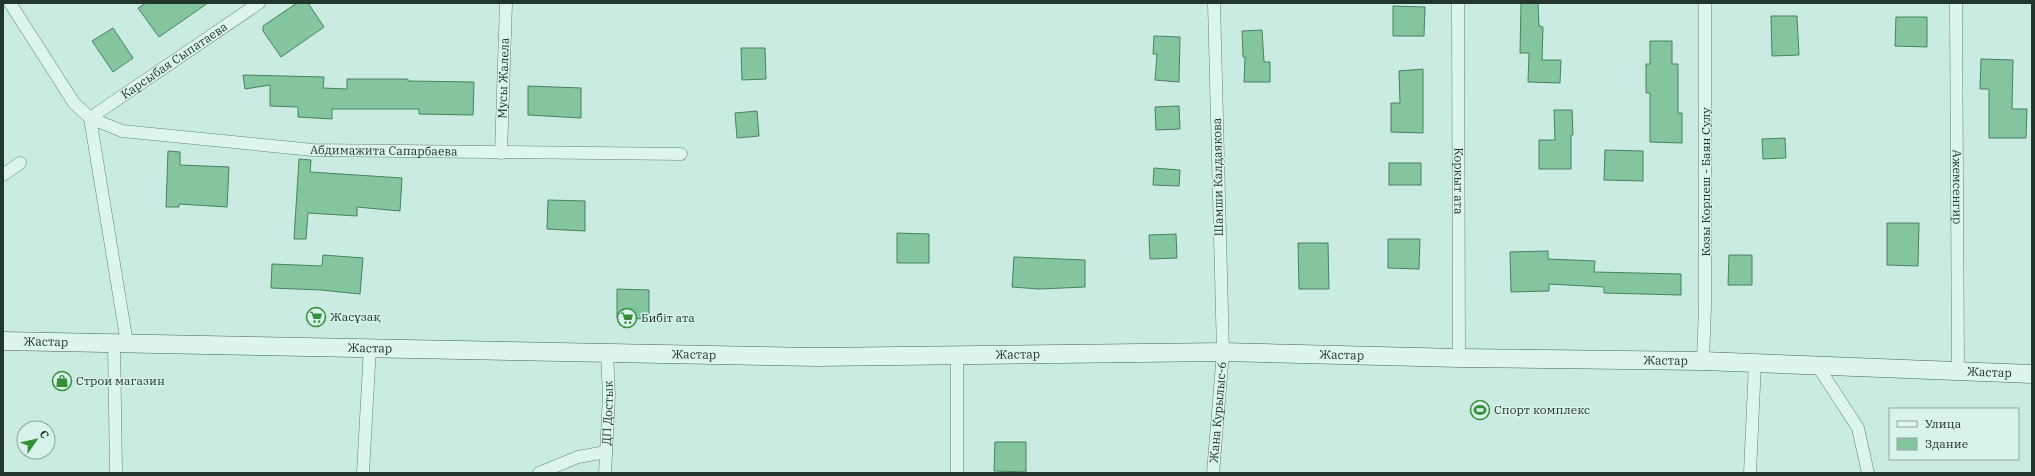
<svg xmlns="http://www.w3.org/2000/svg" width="2035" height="476" font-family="'IBM Plex Serif',serif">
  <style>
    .building { fill: #83c59f; stroke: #48825f }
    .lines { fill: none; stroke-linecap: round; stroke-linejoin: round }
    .street-casing { stroke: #5f8574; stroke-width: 13 }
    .secondary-casing { stroke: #426755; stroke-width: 19 }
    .street { stroke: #dcf6ee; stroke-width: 12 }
    .secondary { stroke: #dcf6ee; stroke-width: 18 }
    .labels { text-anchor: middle; stroke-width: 3; stroke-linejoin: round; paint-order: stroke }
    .street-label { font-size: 12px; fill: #21372c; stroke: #d8f3eb }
    .poi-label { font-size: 12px; fill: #21372c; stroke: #d8f3eb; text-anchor: start }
  </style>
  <rect width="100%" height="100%" fill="#c9ebe1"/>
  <g class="building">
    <polygon points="146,3 208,3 159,37 138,8"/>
    <polygon points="297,3 308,3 324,27 281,57 263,31 263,26"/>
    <polygon points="1521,3 1538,3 1539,26 1543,27 1542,60 1561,60 1560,83 1528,82 1529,53 1520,53"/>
    <polygon points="1393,6 1425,7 1424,36 1393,36"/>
    <polygon points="1771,16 1797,16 1799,55 1772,56"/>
    <polygon points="1896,17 1927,17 1927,47 1895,46"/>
    <polygon points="113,28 133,58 113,72 92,41"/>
    <polygon points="1262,30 1264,62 1270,62 1270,82 1244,82 1245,57 1243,57 1242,31"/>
    <polygon points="1154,36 1180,37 1179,82 1155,80 1157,54 1153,54"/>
    <polygon points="1650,41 1672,41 1672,64 1678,64 1678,113 1682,113 1682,143 1650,142 1650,93 1646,93 1646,64 1650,64"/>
    <polygon points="741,48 765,48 766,79 742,80"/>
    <polygon points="1981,59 2013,60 2012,109 2027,109 2026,138 1989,138 1989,89 1980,89"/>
    <polygon points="1423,69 1423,133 1391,132 1391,103 1400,103 1399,71"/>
    <polygon points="243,75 324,77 323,88 347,89 347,79 408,79 408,81 474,82 473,115 419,114 419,109 332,109 332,119 298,117 298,107 270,106 270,85 245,89"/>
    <polygon points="528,86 581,88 581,118 528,115"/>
    <polygon points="1179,106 1180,129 1156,130 1155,107"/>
    <polygon points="1554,110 1572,110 1573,135 1571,135 1571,169 1539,169 1539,140 1555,140"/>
    <polygon points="757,111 759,136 737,138 735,113"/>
    <polygon points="1785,138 1786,158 1763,159 1762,139"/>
    <polygon points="1605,150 1643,151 1643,181 1604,180"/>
    <polygon points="168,151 180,152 180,165 229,167 227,207 179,204 179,207 166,207"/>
    <polygon points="299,159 311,160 310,172 402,178 400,211 357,207 357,216 308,213 306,239 294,239"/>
    <rect x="1389" y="163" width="32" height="22"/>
    <polygon points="1154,168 1180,170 1179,186 1153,185"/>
    <polygon points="548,200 585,201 585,231 547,229"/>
    <polygon points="1887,223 1919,223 1918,266 1887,265"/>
    <polygon points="897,233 929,234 929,263 897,263"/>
    <polygon points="1176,234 1177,258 1150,259 1149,235"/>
    <polygon points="1388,239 1420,239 1419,269 1388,268"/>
    <polygon points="1298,243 1328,243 1329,289 1299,289"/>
    <polygon points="1548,251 1548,259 1595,261 1594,272 1681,274 1681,295 1604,293 1604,287 1549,284 1549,291 1511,292 1510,252"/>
    <polygon points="323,255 363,258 360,294 321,290 271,288 272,264 322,266"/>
    <polygon points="1729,255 1752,255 1752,285 1728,285"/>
    <polygon points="1014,257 1085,260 1085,287 1039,289 1012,287"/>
    <polygon points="617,289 649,290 649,319 617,318"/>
    <polygon points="995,442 1026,442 1026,472 994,471"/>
  </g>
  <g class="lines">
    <defs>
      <g id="street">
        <path id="s1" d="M10 3 74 103 90 118 122 131 313 150 681 154"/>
        <path id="s2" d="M1458 3 1459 358"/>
        <path id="s3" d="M1956 3 1958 370"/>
        <polyline points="90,118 127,343"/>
        <path id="s4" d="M90 118 259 3"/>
        <path id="s5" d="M501 153 506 3"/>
        <polyline points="3,175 20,163"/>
        <polyline points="114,343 116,473"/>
        <polyline points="957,355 957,473"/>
        <polyline points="1703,361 1705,306 1705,3"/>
        <polyline points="1817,365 1858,428 1868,473"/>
        <polyline points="363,473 370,347"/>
        <polyline points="539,473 578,457 606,452"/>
        <path id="s6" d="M605 473 609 396 607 353"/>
        <path id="s7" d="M1213 473 1223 352 1214 3"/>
        <polyline points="1750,473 1755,363"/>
      </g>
      <g id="secondary">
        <path id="s8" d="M3 341 816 357 1223 352 1459 358 1703 361 2032 374"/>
      </g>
    </defs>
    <use href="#street" class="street-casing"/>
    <use href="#secondary" class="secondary-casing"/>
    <use href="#street" class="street"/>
    <use href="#secondary" class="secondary"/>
  </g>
  <defs>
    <symbol id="supermarket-ring" viewBox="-11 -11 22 22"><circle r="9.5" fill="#d8f3eb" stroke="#358f35" stroke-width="1.5"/><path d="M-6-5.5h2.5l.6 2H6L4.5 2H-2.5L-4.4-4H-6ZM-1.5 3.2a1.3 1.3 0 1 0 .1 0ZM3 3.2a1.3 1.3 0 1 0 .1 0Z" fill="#358f35"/></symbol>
    <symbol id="shop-ring" viewBox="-11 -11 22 22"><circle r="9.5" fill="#d8f3eb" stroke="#358f35" stroke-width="1.5"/><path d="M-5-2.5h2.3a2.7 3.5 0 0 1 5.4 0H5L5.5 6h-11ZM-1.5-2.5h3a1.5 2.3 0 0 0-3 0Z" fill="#358f35"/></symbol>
    <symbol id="stadium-ring" viewBox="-11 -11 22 22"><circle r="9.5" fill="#d8f3eb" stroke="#358f35" stroke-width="1.5"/><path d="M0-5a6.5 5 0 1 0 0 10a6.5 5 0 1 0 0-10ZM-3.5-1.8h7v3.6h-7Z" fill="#358f35"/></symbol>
  </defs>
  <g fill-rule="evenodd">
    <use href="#supermarket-ring" x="305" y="306" width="22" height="22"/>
    <use href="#supermarket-ring" x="616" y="307" width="22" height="22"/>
    <use href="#shop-ring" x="51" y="370" width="22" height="22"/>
    <use href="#stadium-ring" x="1469" y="399" width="22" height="22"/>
  </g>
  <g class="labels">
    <g class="street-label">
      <text dy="4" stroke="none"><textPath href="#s4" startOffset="102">Карсыбая Сыпатаева</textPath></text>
      <text dy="4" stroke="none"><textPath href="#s5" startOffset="75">Мусы Жалела</textPath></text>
      <text dy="4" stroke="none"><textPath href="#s1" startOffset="438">Абдимажита Сапарбаева</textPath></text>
      <text transform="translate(1218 177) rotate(-91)" y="4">Шамши Калдаякова</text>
      <text dy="4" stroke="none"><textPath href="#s2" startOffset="178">Коркыт ата</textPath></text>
      <text transform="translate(1706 182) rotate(-90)" y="4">Козы Корпеш - Баян Сулу</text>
      <text dy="4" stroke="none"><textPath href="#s3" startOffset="184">Ажемсенгир</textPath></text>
      <text dy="4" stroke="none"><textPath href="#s8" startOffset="43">Жастар</textPath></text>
      <text dy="4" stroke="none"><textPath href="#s8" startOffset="367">Жастар</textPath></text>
      <text dy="4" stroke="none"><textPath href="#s8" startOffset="691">Жастар</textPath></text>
      <text dy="4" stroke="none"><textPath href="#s8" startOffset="1015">Жастар</textPath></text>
      <text dy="4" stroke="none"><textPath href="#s8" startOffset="1339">Жастар</textPath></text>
      <text dy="4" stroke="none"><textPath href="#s8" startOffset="1663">Жастар</textPath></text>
      <text dy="4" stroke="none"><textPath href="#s8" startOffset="1987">Жастар</textPath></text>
      <text dy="4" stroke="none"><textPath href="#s7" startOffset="61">Жана Курылыс-6</textPath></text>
      <text dy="4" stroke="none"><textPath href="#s6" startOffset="60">ДП Достык</textPath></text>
    </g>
    <g class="poi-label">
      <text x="330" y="321">Жасұзақ</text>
      <text x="641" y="322">Бибіт ата</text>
      <text x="76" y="385">Строи магазин</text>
      <text x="1494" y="414">Спорт комплекс</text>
    </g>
  </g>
  <rect width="2035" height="476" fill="none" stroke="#21372c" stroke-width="8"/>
  <rect x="1889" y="408" width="130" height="52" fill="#d8f3eb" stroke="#8fa89f"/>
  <rect x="1897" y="421" width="20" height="6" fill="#dcf6ee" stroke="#8fa89f"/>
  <text x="1925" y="428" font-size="12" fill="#21372c">Улица</text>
  <rect x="1897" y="438" width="20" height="12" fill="#83c59f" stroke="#8fa89f"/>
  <text x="1925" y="448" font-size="12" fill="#21372c">Здание</text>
  <g transform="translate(36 440) rotate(56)"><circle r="19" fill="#d8f3eb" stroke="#8fa89f"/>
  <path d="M0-3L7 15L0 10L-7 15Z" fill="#358f35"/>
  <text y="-6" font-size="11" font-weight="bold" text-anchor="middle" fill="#21372c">С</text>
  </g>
</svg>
